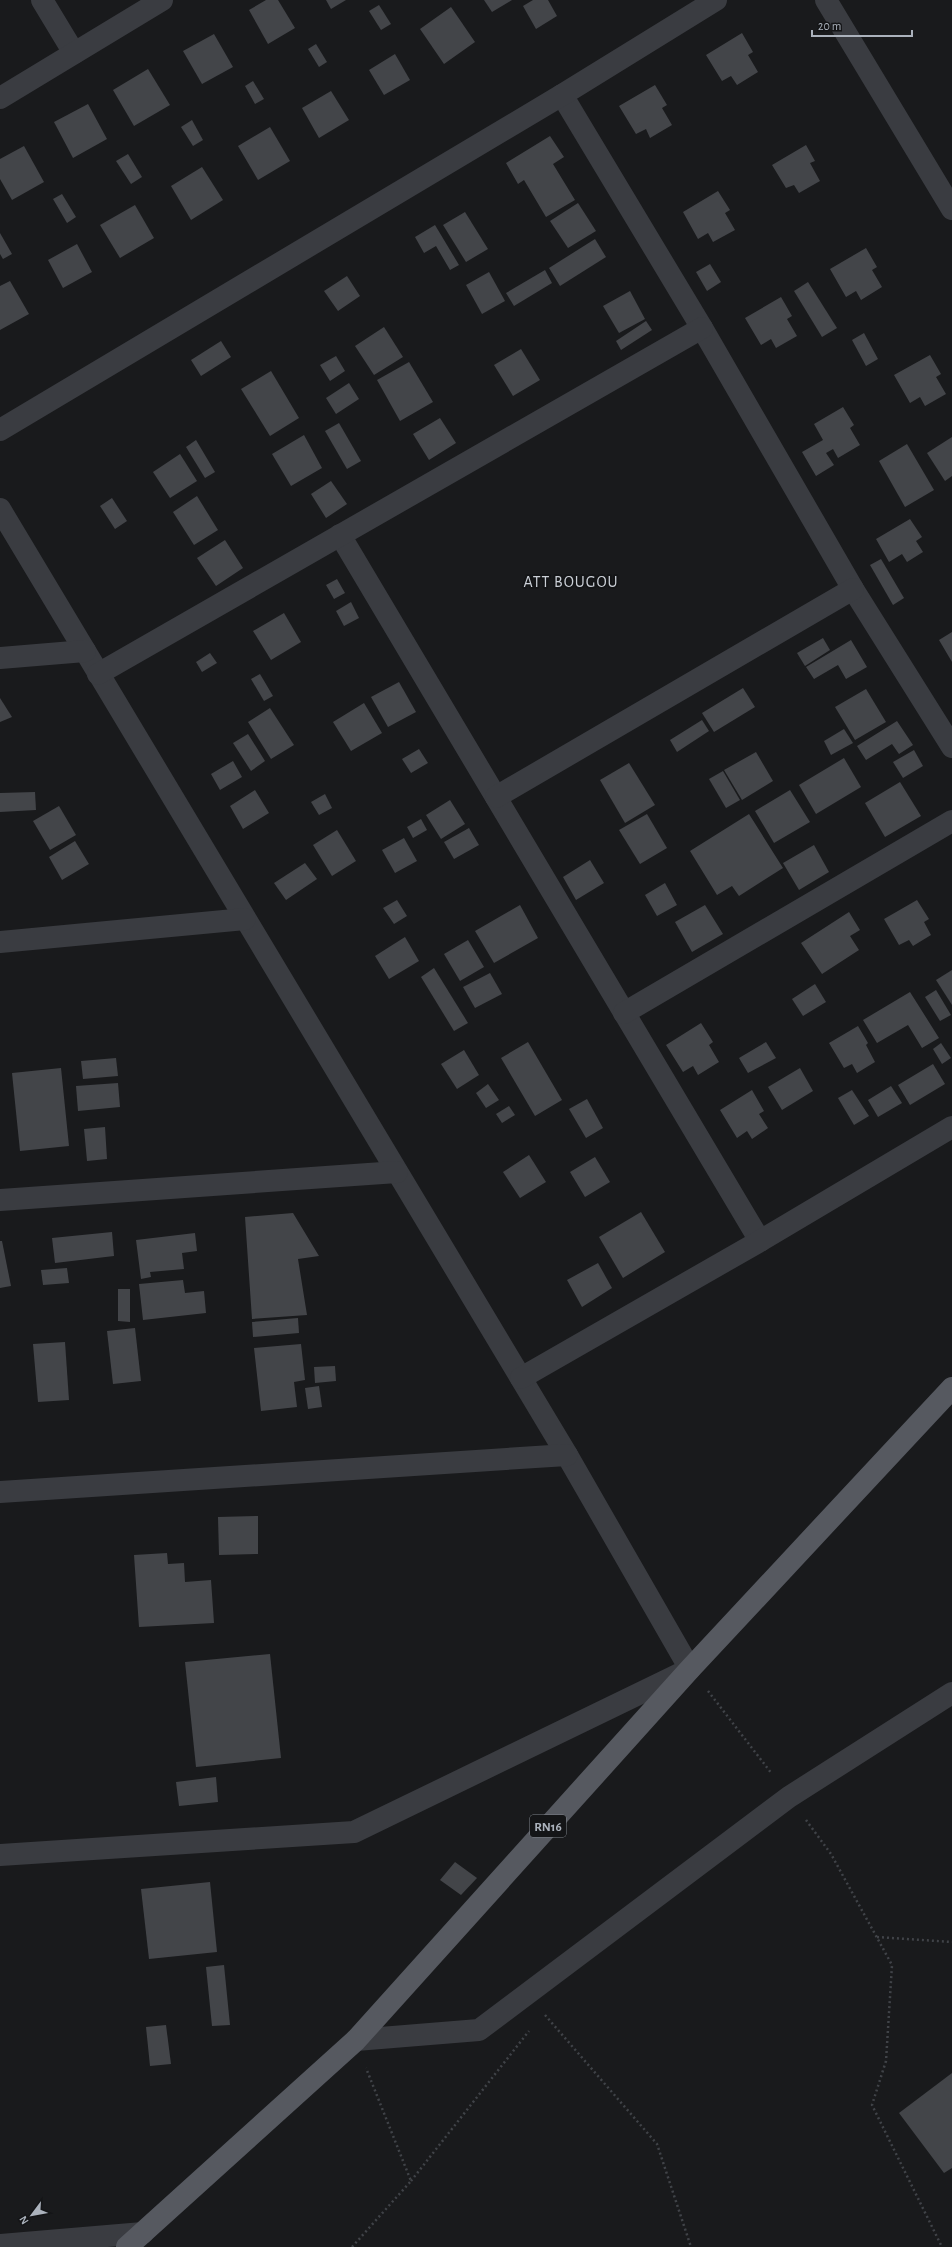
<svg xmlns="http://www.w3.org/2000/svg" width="952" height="2247" font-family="'Alegreya Sans',sans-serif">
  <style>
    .building { fill: #434549 }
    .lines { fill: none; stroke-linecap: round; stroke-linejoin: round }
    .path { stroke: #404348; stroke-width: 2.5; stroke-dasharray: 2 3; stroke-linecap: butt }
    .minor { stroke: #3a3c41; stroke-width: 22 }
    .major { stroke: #565960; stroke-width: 22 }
    .labels { text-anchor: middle; stroke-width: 4; stroke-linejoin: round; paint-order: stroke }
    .shield { fill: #141517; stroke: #7e838a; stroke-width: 1 }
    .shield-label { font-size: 13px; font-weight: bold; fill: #abb2bc }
    .quarter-label { font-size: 16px; letter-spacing: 1px; fill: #ccd1d8; stroke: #141517 }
  </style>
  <rect width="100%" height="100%" fill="#191a1c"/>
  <g class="building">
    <polygon points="266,0 278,0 295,28 268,44 249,10"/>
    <polygon points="326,0 346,0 331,9"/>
    <polygon points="484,0 512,0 492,12"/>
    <polygon points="533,0 548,0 557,16 536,29 523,6"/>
    <polygon points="379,5 391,24 381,30 369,11"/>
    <polygon points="451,7 475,42 444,64 420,29"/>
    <polygon points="742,33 753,52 748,55 758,72 737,85 731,76 722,81 706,55"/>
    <polygon points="214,34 233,67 202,84 183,51"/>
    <polygon points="316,44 327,62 319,67 308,49"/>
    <polygon points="395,54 410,80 384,95 369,70"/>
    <polygon points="148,69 170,105 134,126 113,90"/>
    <polygon points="253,81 264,99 255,104 245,86"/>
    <polygon points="655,85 667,105 662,108 672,125 650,138 646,129 636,134 619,106"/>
    <polygon points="331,91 349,120 319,138 302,108"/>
    <polygon points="88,104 107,139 73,158 54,122"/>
    <polygon points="192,120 203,140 193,146 181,127"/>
    <polygon points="270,127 290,161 258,180 238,146"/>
    <polygon points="550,136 564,157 553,164 575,200 546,217 524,180 518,184 506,163"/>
    <polygon points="806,145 815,161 810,163 820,181 799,193 794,185 786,188 772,165"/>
    <polygon points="24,146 44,182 12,200 0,179 0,159"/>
    <polygon points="128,154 142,177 131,184 116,161"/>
    <polygon points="202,167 223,200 191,220 171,186"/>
    <polygon points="718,191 730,210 725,213 735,230 713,242 708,233 698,239 683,212"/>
    <polygon points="62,194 76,217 67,223 53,199"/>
    <polygon points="578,203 596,231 568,248 550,221"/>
    <polygon points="135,205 154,238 120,258 100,225"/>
    <polygon points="465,212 488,249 466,262 443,225"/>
    <polygon points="435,225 459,265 450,270 436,246 424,253 415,237"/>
    <polygon points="0,233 12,254 3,259 0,254"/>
    <polygon points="595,239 606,257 560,286 549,268"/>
    <polygon points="77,244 92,272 63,288 48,260"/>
    <polygon points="866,248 877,267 872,270 882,287 861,300 856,291 846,297 830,269"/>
    <polygon points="710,264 721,282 707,291 696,272"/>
    <polygon points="545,270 552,283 514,306 506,293"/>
    <polygon points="489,272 505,301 482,314 466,285"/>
    <polygon points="347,276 360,296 338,311 324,291"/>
    <polygon points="10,281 29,314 0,330 0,286"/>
    <polygon points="808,282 837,328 822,337 794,291"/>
    <polygon points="630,291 645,319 619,333 603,306"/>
    <polygon points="781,297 792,316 787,319 797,336 776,348 771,339 761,345 745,318"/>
    <polygon points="646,321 652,330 621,350 616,341"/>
    <polygon points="384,327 403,357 374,375 355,346"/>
    <polygon points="864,333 878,359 866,366 852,340"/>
    <polygon points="221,341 231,357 201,376 191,360"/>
    <polygon points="521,349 540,380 513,396 494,365"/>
    <polygon points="930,355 941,374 936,377 946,394 925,406 920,397 910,403 894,375"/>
    <polygon points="336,356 345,371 330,381 320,365"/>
    <polygon points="409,362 433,402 400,421 377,380"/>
    <polygon points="271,371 299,418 270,436 241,389"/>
    <polygon points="349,383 359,399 336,414 326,398"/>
    <polygon points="843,407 854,425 850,428 860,445 838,458 833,449 826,453 834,465 816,476 802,452 823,440 814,424"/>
    <polygon points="440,418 456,443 429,460 413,434"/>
    <polygon points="339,423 361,461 347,469 325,431"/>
    <polygon points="304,435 322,468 291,486 272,454"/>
    <polygon points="952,437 952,476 945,481 927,453"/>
    <polygon points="196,440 215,472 205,478 186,447"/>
    <polygon points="907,444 934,490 905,507 879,461"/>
    <polygon points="180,454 197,481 170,498 153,472"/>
    <polygon points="331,481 347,504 326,518 311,494"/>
    <polygon points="197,496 218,530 194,545 173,512"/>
    <polygon points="112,498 127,521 115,529 100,506"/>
    <polygon points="910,519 922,537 916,541 923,552 907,562 902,554 889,562 876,539"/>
    <polygon points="225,540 243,568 216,586 197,558"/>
    <polygon points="881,559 904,598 893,605 870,565"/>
    <polygon points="337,579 345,593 334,599 326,585"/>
    <polygon points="351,602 359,618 344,626 336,611"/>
    <polygon points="284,613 301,642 271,660 253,631"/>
    <polygon points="952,632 952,662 939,640"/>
    <polygon points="823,638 830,650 805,666 797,653"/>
    <polygon points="851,640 867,667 846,679 838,665 814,679 806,667"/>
    <polygon points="210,653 217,663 202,672 196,662"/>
    <polygon points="260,674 273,696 264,701 251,679"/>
    <polygon points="399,682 416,712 388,727 371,697"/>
    <polygon points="743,688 755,707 714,732 702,713"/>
    <polygon points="866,689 886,722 855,740 835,707"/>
    <polygon points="0,698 12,717 0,722"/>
    <polygon points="364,703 382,733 351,751 333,722"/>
    <polygon points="270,708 294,745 271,759 248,722"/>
    <polygon points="702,720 709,731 677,752 670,740"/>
    <polygon points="897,721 913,745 899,754 892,744 866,760 857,746"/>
    <polygon points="844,729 853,743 831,755 824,741"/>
    <polygon points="248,734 265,761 251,771 233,743"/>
    <polygon points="419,749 428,763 411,773 402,759"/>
    <polygon points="914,750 923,766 903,778 893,762"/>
    <polygon points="756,752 773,781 742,800 724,770"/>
    <polygon points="844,758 861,787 816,814 799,785"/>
    <polygon points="233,761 242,777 220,790 211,774"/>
    <polygon points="629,763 655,805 625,823 600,780"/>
    <polygon points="723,771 740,800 726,808 709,779"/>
    <polygon points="900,782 921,816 885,837 865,803"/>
    <polygon points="255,790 269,813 243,829 230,806"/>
    <polygon points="790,790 810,822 774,843 755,811"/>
    <polygon points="35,792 36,810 0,812 0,793"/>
    <polygon points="325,794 332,808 319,815 311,802"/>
    <polygon points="450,800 465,824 441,839 426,815"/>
    <polygon points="59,806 76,835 50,850 33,821"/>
    <polygon points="647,814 667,848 640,864 619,830"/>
    <polygon points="749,814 783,868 739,896 732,886 717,895 690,851"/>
    <polygon points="421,819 427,830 413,838 407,827"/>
    <polygon points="469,828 479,845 454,859 444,842"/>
    <polygon points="337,830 356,861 332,876 313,845"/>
    <polygon points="404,838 417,861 395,873 382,850"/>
    <polygon points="75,841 89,864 62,880 49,857"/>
    <polygon points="814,845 829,872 799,890 783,863"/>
    <polygon points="590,860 604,883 576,900 563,877"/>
    <polygon points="305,863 317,879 286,900 274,883"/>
    <polygon points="665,883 677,905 657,916 645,895"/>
    <polygon points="397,900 407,916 394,924 383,908"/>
    <polygon points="917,900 929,919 924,922 931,935 913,946 909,940 899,945 884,919"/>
    <polygon points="520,905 538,938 494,963 475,931"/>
    <polygon points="705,905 723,934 692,952 675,922"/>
    <polygon points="849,912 860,930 850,936 859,950 822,974 801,943"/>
    <polygon points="405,937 419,961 389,979 375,956"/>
    <polygon points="468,940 484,967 460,981 444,954"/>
    <polygon points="434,968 468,1023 454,1031 421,977"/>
    <polygon points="952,970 952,1005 936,980"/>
    <polygon points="490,973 502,994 475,1008 463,987"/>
    <polygon points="815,984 826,1002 803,1016 792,999"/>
    <polygon points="936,990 951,1015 940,1021 925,997"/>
    <polygon points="910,992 939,1038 922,1048 908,1025 877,1043 863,1020"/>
    <polygon points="701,1023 713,1042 709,1045 719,1062 698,1075 693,1066 683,1072 666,1045"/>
    <polygon points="858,1026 868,1043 866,1045 875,1062 857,1073 852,1064 844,1068 829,1043"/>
    <polygon points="528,1042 562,1100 535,1116 501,1058"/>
    <polygon points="766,1042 776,1058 748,1073 739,1058"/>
    <polygon points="941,1043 951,1058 942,1064 933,1049"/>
    <polygon points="464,1050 479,1075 457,1089 441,1064"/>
    <polygon points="116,1058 118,1076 83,1079 81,1061"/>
    <polygon points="933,1064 945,1084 910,1105 898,1085"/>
    <polygon points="61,1068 69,1146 20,1151 12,1073"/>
    <polygon points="800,1068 813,1091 782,1110 768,1087"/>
    <polygon points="118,1083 120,1107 78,1111 76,1086"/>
    <polygon points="488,1084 499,1100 486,1108 476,1093"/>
    <polygon points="891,1086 902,1103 878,1117 868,1100"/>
    <polygon points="752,1090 764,1111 759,1114 768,1128 752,1139 747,1131 737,1138 720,1110"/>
    <polygon points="852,1090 869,1116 854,1125 838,1098"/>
    <polygon points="587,1099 603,1128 586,1138 569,1109"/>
    <polygon points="509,1106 515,1115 502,1123 496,1114"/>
    <polygon points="105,1127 107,1159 87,1161 84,1129"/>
    <polygon points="529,1155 546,1182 520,1198 503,1172"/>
    <polygon points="595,1157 610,1182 585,1197 570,1172"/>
    <polygon points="641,1212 665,1252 623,1278 599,1237"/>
    <polygon points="293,1213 319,1256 298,1259 307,1315 252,1319 245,1217"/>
    <polygon points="112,1232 114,1256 55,1263 52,1238"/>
    <polygon points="195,1233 197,1251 182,1253 184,1269 150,1272 151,1277 141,1279 136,1240"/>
    <polygon points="0,1241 2,1241 11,1286 0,1288"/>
    <polygon points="598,1263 612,1288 582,1307 567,1280"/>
    <polygon points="67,1268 69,1283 43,1285 41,1270"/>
    <polygon points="183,1280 185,1293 204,1291 206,1313 143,1320 139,1284"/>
    <polygon points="118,1289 130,1289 130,1322 118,1321"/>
    <polygon points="298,1318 299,1333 253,1337 252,1322"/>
    <polygon points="135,1328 141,1381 113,1384 107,1331"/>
    <polygon points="65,1342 69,1400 38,1402 33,1344"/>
    <polygon points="301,1344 305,1380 294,1382 297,1407 261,1411 254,1348"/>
    <polygon points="335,1366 336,1381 315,1383 314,1367"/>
    <polygon points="319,1386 322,1407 308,1409 305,1388"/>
    <polygon points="258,1516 258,1554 219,1555 218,1517"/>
    <polygon points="167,1553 168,1564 184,1563 185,1582 211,1580 214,1623 139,1627 134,1555"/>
    <polygon points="270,1654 281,1758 196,1767 185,1662"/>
    <polygon points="216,1777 218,1802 179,1806 176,1782"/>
    <polygon points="455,1862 477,1878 461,1895 440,1880"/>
    <polygon points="210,1882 217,1952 149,1959 141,1889"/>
    <polygon points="224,1965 230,2025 212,2026 206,1967"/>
    <polygon points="166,2025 171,2064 150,2066 146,2027"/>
    <polygon points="952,2073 952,2168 944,2173 899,2113"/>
  </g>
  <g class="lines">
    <g class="path">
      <polyline points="708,1691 772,1774"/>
      <polyline points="806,1820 831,1854 892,1965 886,2061 872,2105 942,2247"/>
      <polyline points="877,1937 952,1942"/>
      <polyline points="545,2015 657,2144 691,2247"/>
      <polyline points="411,2181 529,2031"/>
      <polyline points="352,2247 411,2181 366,2068"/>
    </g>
    <g class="minor">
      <polyline points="42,0 74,53"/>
      <polyline points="826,0 952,209"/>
      <polyline points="562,95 702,328 853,589 952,747"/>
      <polyline points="0,98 162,0"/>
      <polyline points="0,430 562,95 716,0"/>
      <polyline points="0,509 567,1455 690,1669 354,1832 0,1855"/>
      <polyline points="340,535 760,1241"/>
      <polyline points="0,658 85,651"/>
      <polyline points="98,674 702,328"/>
      <polyline points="496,797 853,589"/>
      <polyline points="0,942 245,919"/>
      <polyline points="624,1013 952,821"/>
      <polyline points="0,1200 397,1172"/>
      <polyline points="521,1378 760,1241 952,1127"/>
      <polyline points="0,1492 567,1455"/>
      <polyline points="356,2040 479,2030 789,1797 952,1693"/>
      <polyline points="0,2245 143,2233"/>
    </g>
    <polyline class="major" points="127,2247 356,2040 690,1669 952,1388"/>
  </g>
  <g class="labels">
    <rect class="shield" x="530" y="1815" width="36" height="22" rx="3"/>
    <g class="shield-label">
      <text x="548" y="1831">RN16</text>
    </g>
    <g class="quarter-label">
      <text x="571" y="587">ATT BOUGOU</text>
    </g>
  </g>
  <g transform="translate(32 2215) rotate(238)" stroke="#141517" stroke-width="3" paint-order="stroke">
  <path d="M0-3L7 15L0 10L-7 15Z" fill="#abb2bc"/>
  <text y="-6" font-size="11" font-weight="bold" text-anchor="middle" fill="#abb2bc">N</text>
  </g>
  <path d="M812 30v6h100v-6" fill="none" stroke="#abb2bc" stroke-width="2"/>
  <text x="818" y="30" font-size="12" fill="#abb2bc" stroke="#141517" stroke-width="3" paint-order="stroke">20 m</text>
</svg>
